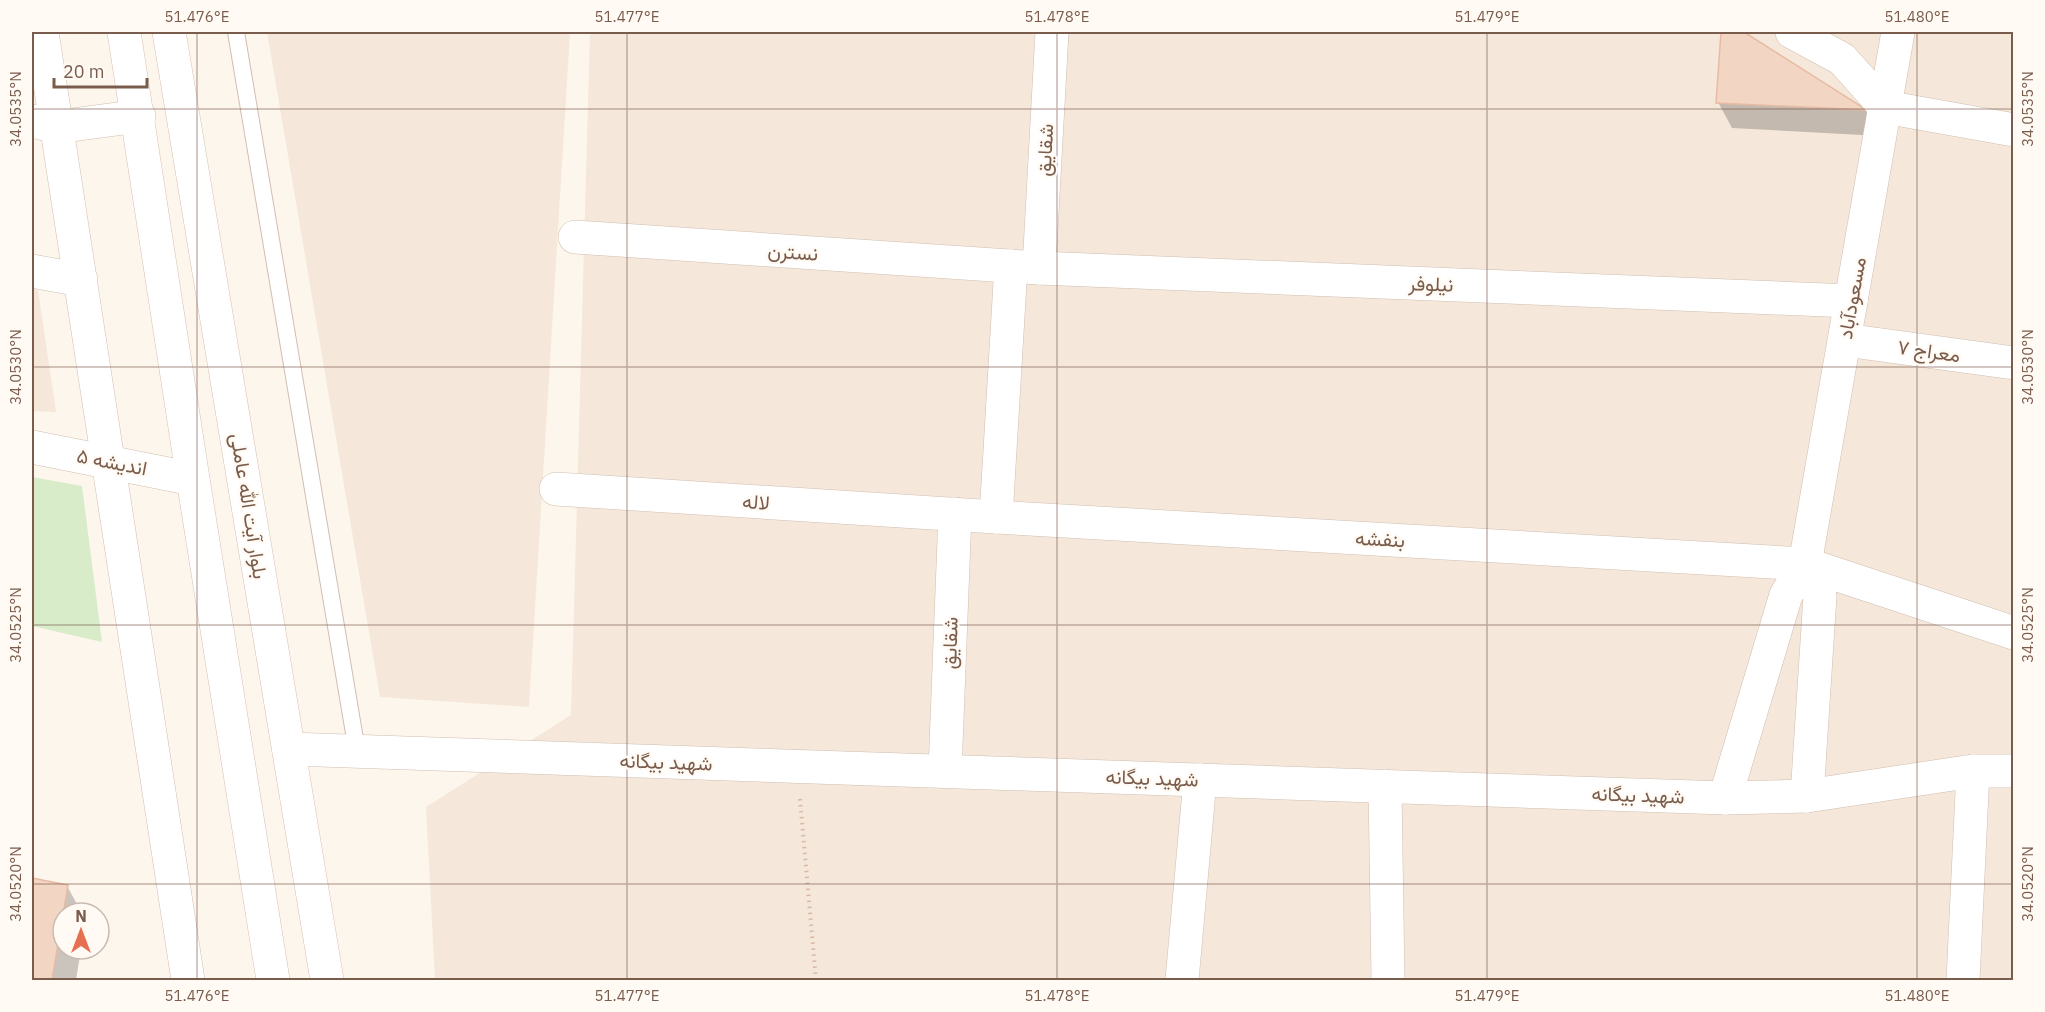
<svg xmlns="http://www.w3.org/2000/svg" width="2045" height="1012" font-family="'IBM Plex Sans',Vazirmatn,sans-serif">
  <style>
    .residential { fill: #f5e8da }
    .green { fill: #d8ecc9 }
    .shadow { fill: #0003 }
    .building { fill: #f3d5c3; stroke: #e6bba3; stroke-width: 1.5 }
    .lines { fill: none; stroke-linecap: round; stroke-linejoin: round }
    .lane-casing { stroke: #d1beb0; stroke-width: 18 }
    .street-casing { stroke: #d1beb0; stroke-width: 34 }
    .secondary-casing { stroke: #d6c0b0; stroke-width: 34 }
    .path { stroke: #d9b8a5; stroke-width: 4; stroke-dasharray: 1.5 4.5; stroke-linecap: butt }
    .lane { stroke: #fff; stroke-width: 16 }
    .street { stroke: #fff; stroke-width: 33 }
    .secondary { stroke: #fff; stroke-width: 33 }
    .ticks { fill: none; stroke: #7a5c4d; stroke-width: 1.5; stroke-opacity: 0.45 }
    .labels { text-anchor: middle; stroke-width: 4.5; stroke-linejoin: round; paint-order: stroke }
    .street-label { font-size: 20px; fill: #7a5c4d; stroke: #fffaf3 }
    .neatline { fill: none; stroke: #7a5c4d; stroke-width: 2 }
    .ticks-label { font-size: 15px; text-anchor: middle; fill: #7a5c4d }
  </style>
  <rect width="100%" height="100%" fill="#fdf6ec"/>
  <g class="residential">
    <polygon points="267,32 570,32 529,707 380,697"/>
    <polygon points="590,32 2013,32 2013,980 435,980 426,807 571,715"/>
    <polygon points="32,249 56,412 32,411"/>
  </g>
  <polygon class="green" points="32,477 82,486 102,642 32,626"/>
  <g class="shadow">
    <polygon points="1722,32 1741,32 1866,111 1880,136 1732,128 1718,102"/>
    <polygon points="32,879 67,886 82,913 63,913 63,949 81,949 76,980 32,980"/>
  </g>
  <g class="building">
    <polygon points="1721,32 1744,32 1867,110 1716,103"/>
    <polygon points="32,878 68,885 52,980 32,980"/>
  </g>
  <g class="lines">
    <defs>
      <polyline id="lane" points="236,32 357,751"/>
      <g id="street">
        <polyline points="42,32 188,980"/>
        <polyline points="1792,32 1842,59 1885,107 2014,130"/>
        <polyline points="32,121 57,127 139,116"/>
        <polyline points="575,237 1039,268 1851,301"/>
        <polyline points="1039,268 1052,32"/>
        <polyline points="32,271 81,280"/>
        <polyline points="1845,340 2014,363"/>
        <polyline points="32,447 193,479"/>
        <polyline points="556,489 996,517 1805,564 2014,633"/>
        <polyline points="996,517 1011,266"/>
        <polyline points="1805,564 1820,596 1807,796"/>
        <polyline points="289,749 1725,798 1807,796 1973,771 2014,771"/>
        <polyline points="945,771 955,514"/>
        <polyline points="1385,786 1388,980"/>
        <polyline points="1725,798 1786,595 1805,564 1898,32"/>
        <polyline points="1182,980 1200,780"/>
        <polyline points="1963,980 1973,771"/>
      </g>
      <g id="secondary">
        <polyline points="124,32 193,479 273,980"/>
        <polyline points="169,32 327,980"/>
      </g>
    </defs>
    <use href="#lane" class="lane-casing"/>
    <use href="#street" class="street-casing"/>
    <use href="#secondary" class="secondary-casing"/>
    <polyline class="path" points="800,799 816,980"/>
    <use href="#lane" class="lane"/>
    <use href="#street" class="street"/>
    <use href="#secondary" class="secondary"/>
  </g>
  <path class="ticks" d="M197 32V980M627 32V980M1057 32V980M1487 32V980M1917 32V980M32 109H2014M32 367H2014M32 625H2014M32 884H2014"/>
  <g class="labels">
    <g class="street-label">
      <text transform="translate(1045 150) rotate(-87)" y="7">شقایق</text>
      <text transform="translate(793 252) rotate(4)" y="7">نسترن</text>
      <text transform="translate(1431 284) rotate(2)" y="7">نیلوفر</text>
      <text transform="translate(1852 298) rotate(-80)" y="7">مسعودآباد</text>
      <text transform="translate(1929 351) rotate(8)" y="7">معراج ۷</text>
      <text transform="translate(112 462) rotate(11)" y="7">اندیشه ۵</text>
      <text transform="translate(756 502) rotate(4)" y="7">لاله</text>
      <text transform="translate(249 506) rotate(81)" y="7">بلوار آیت‌ الله عاملی</text>
      <text transform="translate(1380 539) rotate(3)" y="7">بنفشه</text>
      <text transform="translate(950 643) rotate(-88)" y="7">شقایق</text>
      <text transform="translate(666 762) rotate(2)" y="7">شهید بیگانه</text>
      <text transform="translate(1152 778) rotate(2)" y="7">شهید بیگانه</text>
      <text transform="translate(1638 795) rotate(2)" y="7">شهید بیگانه</text>
    </g>
  </g>
  <rect width="2045" height="1012" fill="none" stroke="#fffaf3" stroke-width="66"/>
  <g transform="translate(81 931)"><circle r="28" fill="#fffaf3" stroke="#cabbb1" stroke-width="1.5"/>
  <path d="M0-4.5L10 22L0 15L-10 22Z" fill="#e76f51"/>
  <text y="-9" font-size="16" font-weight="bold" text-anchor="middle" fill="#7a5c4d">N</text>
  </g>
  <path d="M54 78v9h93v-9" fill="none" stroke="#7a5c4d" stroke-width="3"/>
  <text x="63" y="78" font-size="18" fill="#7a5c4d" stroke="#fffaf3" stroke-width="4.5" paint-order="stroke">20 m</text>
  <rect x="33" y="33" width="1979" height="946" class="neatline"/>
  <g class="ticks-label">
    <text x="197" y="22">51.476°E</text>
    <text x="627" y="22">51.477°E</text>
    <text x="1057" y="22">51.478°E</text>
    <text x="1487" y="22">51.479°E</text>
    <text x="1917" y="22">51.480°E</text>
    <text transform="translate(16 109) rotate(-90)" y="5">34.0535°N</text>
    <text transform="translate(2028 109) rotate(-90)" y="5">34.0535°N</text>
    <text transform="translate(16 367) rotate(-90)" y="5">34.0530°N</text>
    <text transform="translate(2028 367) rotate(-90)" y="5">34.0530°N</text>
    <text transform="translate(16 625) rotate(-90)" y="5">34.0525°N</text>
    <text transform="translate(2028 625) rotate(-90)" y="5">34.0525°N</text>
    <text transform="translate(16 884) rotate(-90)" y="5">34.0520°N</text>
    <text transform="translate(2028 884) rotate(-90)" y="5">34.0520°N</text>
    <text x="197" y="1001">51.476°E</text>
    <text x="627" y="1001">51.477°E</text>
    <text x="1057" y="1001">51.478°E</text>
    <text x="1487" y="1001">51.479°E</text>
    <text x="1917" y="1001">51.480°E</text>
  </g>
</svg>
